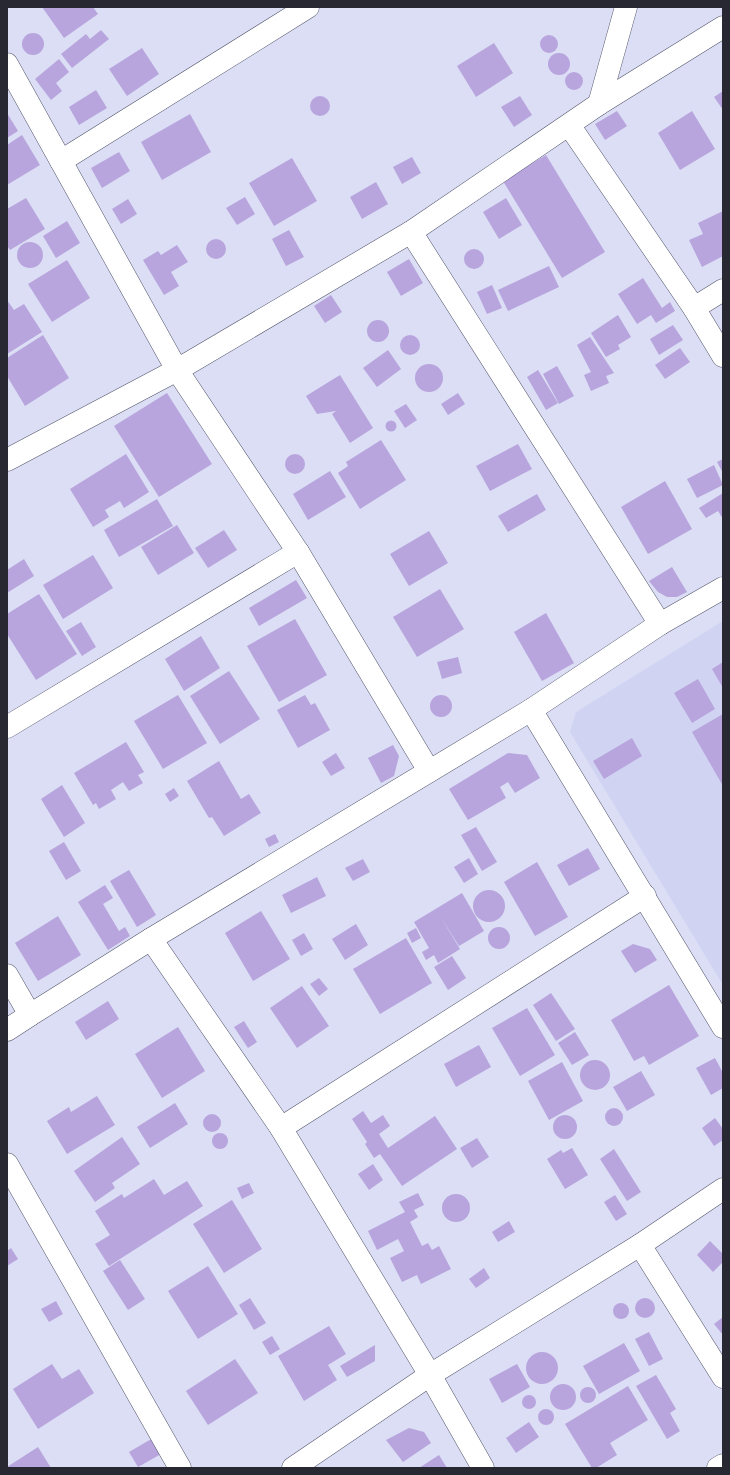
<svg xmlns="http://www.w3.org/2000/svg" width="730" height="1475" font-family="'Source Sans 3',sans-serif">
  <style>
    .built { fill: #d0d4f2 }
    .building { fill: #b8a5dd }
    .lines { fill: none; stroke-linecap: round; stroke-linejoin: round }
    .street-casing { stroke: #54576b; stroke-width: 23 }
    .secondary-casing { stroke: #54576b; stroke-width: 23 }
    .street { stroke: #fff; stroke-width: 22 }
    .secondary { stroke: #fff; stroke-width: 22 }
  </style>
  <rect width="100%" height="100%" fill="#dbdef5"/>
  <polygon class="built" points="723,621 723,985 570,732 576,712"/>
  <g class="building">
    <polygon points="42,7 93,7 98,14 64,38"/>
    <polygon points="101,30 109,39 72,68 61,54 86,34 90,39"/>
    <circle cx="33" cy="44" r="11"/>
    <circle cx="549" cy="44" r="9"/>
    <polygon points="494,43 513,73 476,97 457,66"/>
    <polygon points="142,48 159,74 127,96 109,69"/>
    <circle cx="559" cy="64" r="11"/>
    <polygon points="59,59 69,72 56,83 62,91 51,100 35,79"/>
    <circle cx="574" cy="81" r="9"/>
    <polygon points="96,90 107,108 79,125 69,107"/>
    <polygon points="723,91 723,110 714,97"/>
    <polygon points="520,96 532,115 514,127 501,107"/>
    <circle cx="320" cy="106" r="10"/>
    <polygon points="617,111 627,126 605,140 595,124"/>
    <polygon points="692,111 715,149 680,170 658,133"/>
    <polygon points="7,113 18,131 7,138"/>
    <polygon points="190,114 211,152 162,180 141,142"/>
    <polygon points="22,135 40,165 7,185 7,145"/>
    <polygon points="119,152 130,171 102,188 91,168"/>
    <polygon points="546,155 605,252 562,278 503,181"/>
    <polygon points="412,157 421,173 402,184 393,167"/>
    <polygon points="292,158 317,201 274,226 249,183"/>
    <polygon points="376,182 388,204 362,219 350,197"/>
    <polygon points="245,197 255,214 237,225 226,208"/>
    <polygon points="26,198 45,229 10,250 7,246 7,209"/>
    <polygon points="506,198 522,225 499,239 483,212"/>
    <polygon points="128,199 137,214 121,224 112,209"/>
    <polygon points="723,211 723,256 702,267 689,240 703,234 698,223"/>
    <polygon points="67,221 80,243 56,258 43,236"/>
    <polygon points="289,230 304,257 286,266 272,239"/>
    <circle cx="216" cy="249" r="10"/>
    <circle cx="30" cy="255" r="13"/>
    <polygon points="177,245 188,262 171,272 179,286 164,295 143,260 158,251 161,255"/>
    <circle cx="474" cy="259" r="10"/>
    <polygon points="409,259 423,283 401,296 387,272"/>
    <polygon points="67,260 90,298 52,322 28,284"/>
    <polygon points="549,266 559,287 508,311 498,290"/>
    <polygon points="643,278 662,308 670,302 675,311 656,323 651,315 637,324 618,294"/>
    <polygon points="492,285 502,308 487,314 477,292"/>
    <polygon points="331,295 342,312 325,323 314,306"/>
    <polygon points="7,300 14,310 24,304 42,332 7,354"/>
    <polygon points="618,315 631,337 618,345 620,349 606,357 591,333"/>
    <circle cx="378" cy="331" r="11"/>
    <polygon points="673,325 683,340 659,355 650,339"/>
    <polygon points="43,335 69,378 25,406 7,376 7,358"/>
    <circle cx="410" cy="345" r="10"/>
    <polygon points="590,337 614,373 606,376 609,383 591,391 584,375 591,372 577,345"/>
    <polygon points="680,348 690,362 665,379 655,365"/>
    <polygon points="388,350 401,369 377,387 363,368"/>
    <circle cx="429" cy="378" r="14"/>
    <polygon points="557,366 574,396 559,404 543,374"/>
    <polygon points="538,370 558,403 546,410 527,377"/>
    <polygon points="340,375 373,428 350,443 332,414 336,411 317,414 306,396"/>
    <polygon points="167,393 212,464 159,497 114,426"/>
    <polygon points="458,393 465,404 448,415 441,404"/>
    <polygon points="406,404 417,420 405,428 394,411"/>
    <circle cx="391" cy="426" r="5.5"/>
    <polygon points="381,440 406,480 360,509 338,473 348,466 346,462"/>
    <polygon points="518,444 532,469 490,491 476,466"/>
    <circle cx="295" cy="464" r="10"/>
    <polygon points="126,454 149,492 124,508 120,501 105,510 109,517 93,527 70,489"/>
    <polygon points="723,459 723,473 717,462"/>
    <polygon points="714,465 723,485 697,498 687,479"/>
    <polygon points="330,471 346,497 308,520 293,494"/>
    <polygon points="665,481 692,529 648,554 621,507"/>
    <polygon points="723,493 723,519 718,511 706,518 699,508"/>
    <polygon points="537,494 546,510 508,532 498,516"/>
    <polygon points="157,499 173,526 119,557 104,530"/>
    <polygon points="177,525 194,553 158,575 141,547"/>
    <polygon points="224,530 237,550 208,568 195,548"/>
    <polygon points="429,531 448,563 409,586 390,554"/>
    <polygon points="93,555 113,588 63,619 43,585"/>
    <polygon points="24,559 34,576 7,593 7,570"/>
    <polygon points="672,567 687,592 677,597 667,597 658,592 649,581"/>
    <polygon points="296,580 307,598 259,626 249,608"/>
    <polygon points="440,589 464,629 417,657 393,617"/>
    <polygon points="39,594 77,654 36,680 7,634 7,614"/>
    <polygon points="546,613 574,663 542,681 514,632"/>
    <polygon points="295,619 327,675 279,702 247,646"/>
    <polygon points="81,622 96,647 82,656 66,631"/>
    <polygon points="201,636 220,668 184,691 165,659"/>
    <polygon points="458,657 462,673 442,679 437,662"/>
    <polygon points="723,662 723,688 712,669"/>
    <polygon points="229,671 260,719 220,744 190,696"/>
    <polygon points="698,679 715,709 692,723 674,693"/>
    <circle cx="441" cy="706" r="11"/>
    <polygon points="178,695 207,743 163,769 134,721"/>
    <polygon points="305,695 311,705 315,703 330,730 298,748 277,710"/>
    <polygon points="723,714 723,786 692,732"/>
    <polygon points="632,738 642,756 604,779 593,761"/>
    <polygon points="126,742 144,772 138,775 143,783 129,791 123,782 111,790 116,799 99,809 96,803 93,805 74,773"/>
    <polygon points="393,745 399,756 394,776 381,783 368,758"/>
    <polygon points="336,753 345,768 331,776 322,762"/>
    <polygon points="508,753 527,755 540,778 515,793 508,782 500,787 506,798 468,820 449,789"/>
    <polygon points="219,761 241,799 249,794 261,813 224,836 212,817 209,818 187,781"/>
    <polygon points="62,785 85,823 64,837 41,799"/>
    <polygon points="174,788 179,796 170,802 165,794"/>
    <polygon points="476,827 497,862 482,871 461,835"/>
    <polygon points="275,834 279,842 269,847 265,839"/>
    <polygon points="64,842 81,871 66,880 49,851"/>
    <polygon points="588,848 600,869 569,886 557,865"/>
    <polygon points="469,858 478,874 464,883 454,867"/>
    <polygon points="363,859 370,872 353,881 345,868"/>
    <polygon points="537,862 568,917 535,936 504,882"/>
    <polygon points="129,870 156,915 137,927 110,881"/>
    <polygon points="317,877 326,896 291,913 282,895"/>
    <polygon points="105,885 113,898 103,904 119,931 125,927 130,936 108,950 78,902"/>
    <circle cx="489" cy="906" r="16"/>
    <polygon points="462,893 484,931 459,946 440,916 460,949 438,963 434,955 426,960 422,952 429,948 414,922"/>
    <polygon points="261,911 290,959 253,981 225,933"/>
    <polygon points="58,916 81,955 38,981 15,943"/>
    <polygon points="356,924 368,945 345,960 332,939"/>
    <circle cx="499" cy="938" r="11"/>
    <polygon points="416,928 421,938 412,943 407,933"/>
    <polygon points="304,933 313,949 301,956 292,940"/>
    <polygon points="406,938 432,983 380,1014 353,969"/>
    <polygon points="633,944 650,949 657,960 635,973 621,951"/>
    <polygon points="452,956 466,978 448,990 434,967"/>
    <polygon points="319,978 328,989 319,996 310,984"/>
    <polygon points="669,985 699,1036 649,1065 644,1056 634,1061 611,1020"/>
    <polygon points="302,986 329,1026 297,1048 270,1008"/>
    <polygon points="551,993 575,1029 556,1041 533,1005"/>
    <polygon points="108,1001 119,1019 86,1040 75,1022"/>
    <polygon points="527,1008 555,1055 520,1076 492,1028"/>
    <polygon points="244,1021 257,1042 248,1048 234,1027"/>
    <polygon points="178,1027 205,1071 162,1098 135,1054"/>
    <polygon points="575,1032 589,1055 572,1065 558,1043"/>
    <polygon points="479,1045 491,1067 456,1087 444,1064"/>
    <polygon points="715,1058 723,1073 723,1088 711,1095 696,1068"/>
    <circle cx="595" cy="1075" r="15"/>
    <polygon points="562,1062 583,1101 549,1120 528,1081"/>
    <polygon points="641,1071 655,1095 627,1111 613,1087"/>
    <polygon points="97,1096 115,1125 67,1154 47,1121 69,1107 71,1112"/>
    <polygon points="175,1103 188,1124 150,1148 137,1127"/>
    <circle cx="614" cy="1117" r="9"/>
    <polygon points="363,1111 371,1123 383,1115 390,1126 379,1134 388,1148 435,1116 457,1149 402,1186 380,1154 374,1158 365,1144 367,1142 352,1119"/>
    <circle cx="212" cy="1123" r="9"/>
    <circle cx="565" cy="1127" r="12"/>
    <polygon points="715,1118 723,1129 723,1140 714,1146 702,1128"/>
    <circle cx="220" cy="1141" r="8"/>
    <polygon points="122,1137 140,1164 112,1183 115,1188 95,1202 74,1171"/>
    <polygon points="477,1138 489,1157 472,1168 460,1148"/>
    <polygon points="572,1148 588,1175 565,1189 547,1159 561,1150 563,1153"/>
    <polygon points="614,1149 641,1192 627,1201 600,1159"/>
    <polygon points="373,1164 383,1180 369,1190 358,1174"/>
    <polygon points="154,1179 164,1195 187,1181 203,1206 109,1266 95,1244 110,1235 95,1211 122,1194 124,1198"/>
    <polygon points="249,1183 254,1193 242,1199 237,1188"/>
    <polygon points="418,1193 424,1205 414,1210 418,1217 410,1222 422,1246 428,1243 432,1250 439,1246 451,1269 421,1284 417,1275 402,1282 390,1258 404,1251 398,1239 377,1250 368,1231 405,1212 399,1202"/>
    <circle cx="456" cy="1208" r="14"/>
    <polygon points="615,1195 627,1214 616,1221 604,1202"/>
    <polygon points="232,1200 262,1249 224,1273 193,1224"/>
    <polygon points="509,1221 515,1232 498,1242 492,1232"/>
    <polygon points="710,1241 723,1254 723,1262 713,1272 697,1255"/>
    <polygon points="11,1248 18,1259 7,1266 7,1251"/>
    <polygon points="120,1260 145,1299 128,1310 103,1271"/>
    <polygon points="208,1266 238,1314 198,1339 168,1291"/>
    <polygon points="484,1268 490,1278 476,1288 469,1279"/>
    <circle cx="645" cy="1308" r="10"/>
    <polygon points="250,1298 266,1323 254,1330 239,1305"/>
    <polygon points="56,1301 63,1314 49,1322 41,1309"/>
    <circle cx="621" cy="1311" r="8"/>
    <polygon points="723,1317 723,1335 714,1324"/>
    <polygon points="329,1326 346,1354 328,1365 337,1380 304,1401 278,1356"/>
    <polygon points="649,1332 663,1359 649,1366 635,1339"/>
    <polygon points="272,1336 280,1349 270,1355 262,1342"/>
    <polygon points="624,1343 640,1371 599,1394 583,1366"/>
    <polygon points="375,1345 375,1361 347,1377 340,1366"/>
    <circle cx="542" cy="1368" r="16"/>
    <polygon points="235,1359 258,1393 208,1425 186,1391"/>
    <polygon points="52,1364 62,1379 79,1369 94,1393 38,1429 13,1389"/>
    <polygon points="517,1364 530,1387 502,1403 489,1379"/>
    <polygon points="656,1375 676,1409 670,1413 680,1431 667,1439 636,1386"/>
    <circle cx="563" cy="1397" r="13"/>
    <polygon points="628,1386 648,1420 610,1443 617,1455 596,1468 592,1468 565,1424"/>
    <circle cx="588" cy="1395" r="8"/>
    <circle cx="529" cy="1402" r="7"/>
    <circle cx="546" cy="1417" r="8"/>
    <polygon points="529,1422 539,1437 516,1453 506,1438"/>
    <polygon points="409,1428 424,1432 431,1443 403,1462 386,1440"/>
    <polygon points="153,1438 161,1454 138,1467 129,1452"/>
    <polygon points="38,1447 51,1468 7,1468 7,1467"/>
    <polygon points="439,1455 447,1468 419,1468"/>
  </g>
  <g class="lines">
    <defs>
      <g id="street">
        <polyline points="7,64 177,370 298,552 429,771"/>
        <polyline points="599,104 626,7"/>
        <polyline points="569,125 694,308 723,356"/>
        <polyline points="61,161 308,7"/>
        <polyline points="411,232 660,624"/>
        <polyline points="694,308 723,290"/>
        <polyline points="7,460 177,370 411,232 599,104 723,27"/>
        <polyline points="531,710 723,1027"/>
        <polyline points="7,727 298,552"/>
        <polyline points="151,939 281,1128 430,1375 483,1468"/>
        <polyline points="30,1015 151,939 531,710 660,624 723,588"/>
        <polyline points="281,1128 645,896"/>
        <polyline points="7,1164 180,1468"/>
        <polyline points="640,1245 723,1377"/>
        <polyline points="293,1468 430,1375 640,1245 723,1189"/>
        <polyline points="718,1468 723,1465"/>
      </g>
      <polyline id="secondary" points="7,975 30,1015 7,1030"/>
    </defs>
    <use href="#street" class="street-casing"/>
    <use href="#secondary" class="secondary-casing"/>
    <use href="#street" class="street"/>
    <use href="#secondary" class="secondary"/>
  </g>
  <rect width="730" height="1475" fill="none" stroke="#272831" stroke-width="16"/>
</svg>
